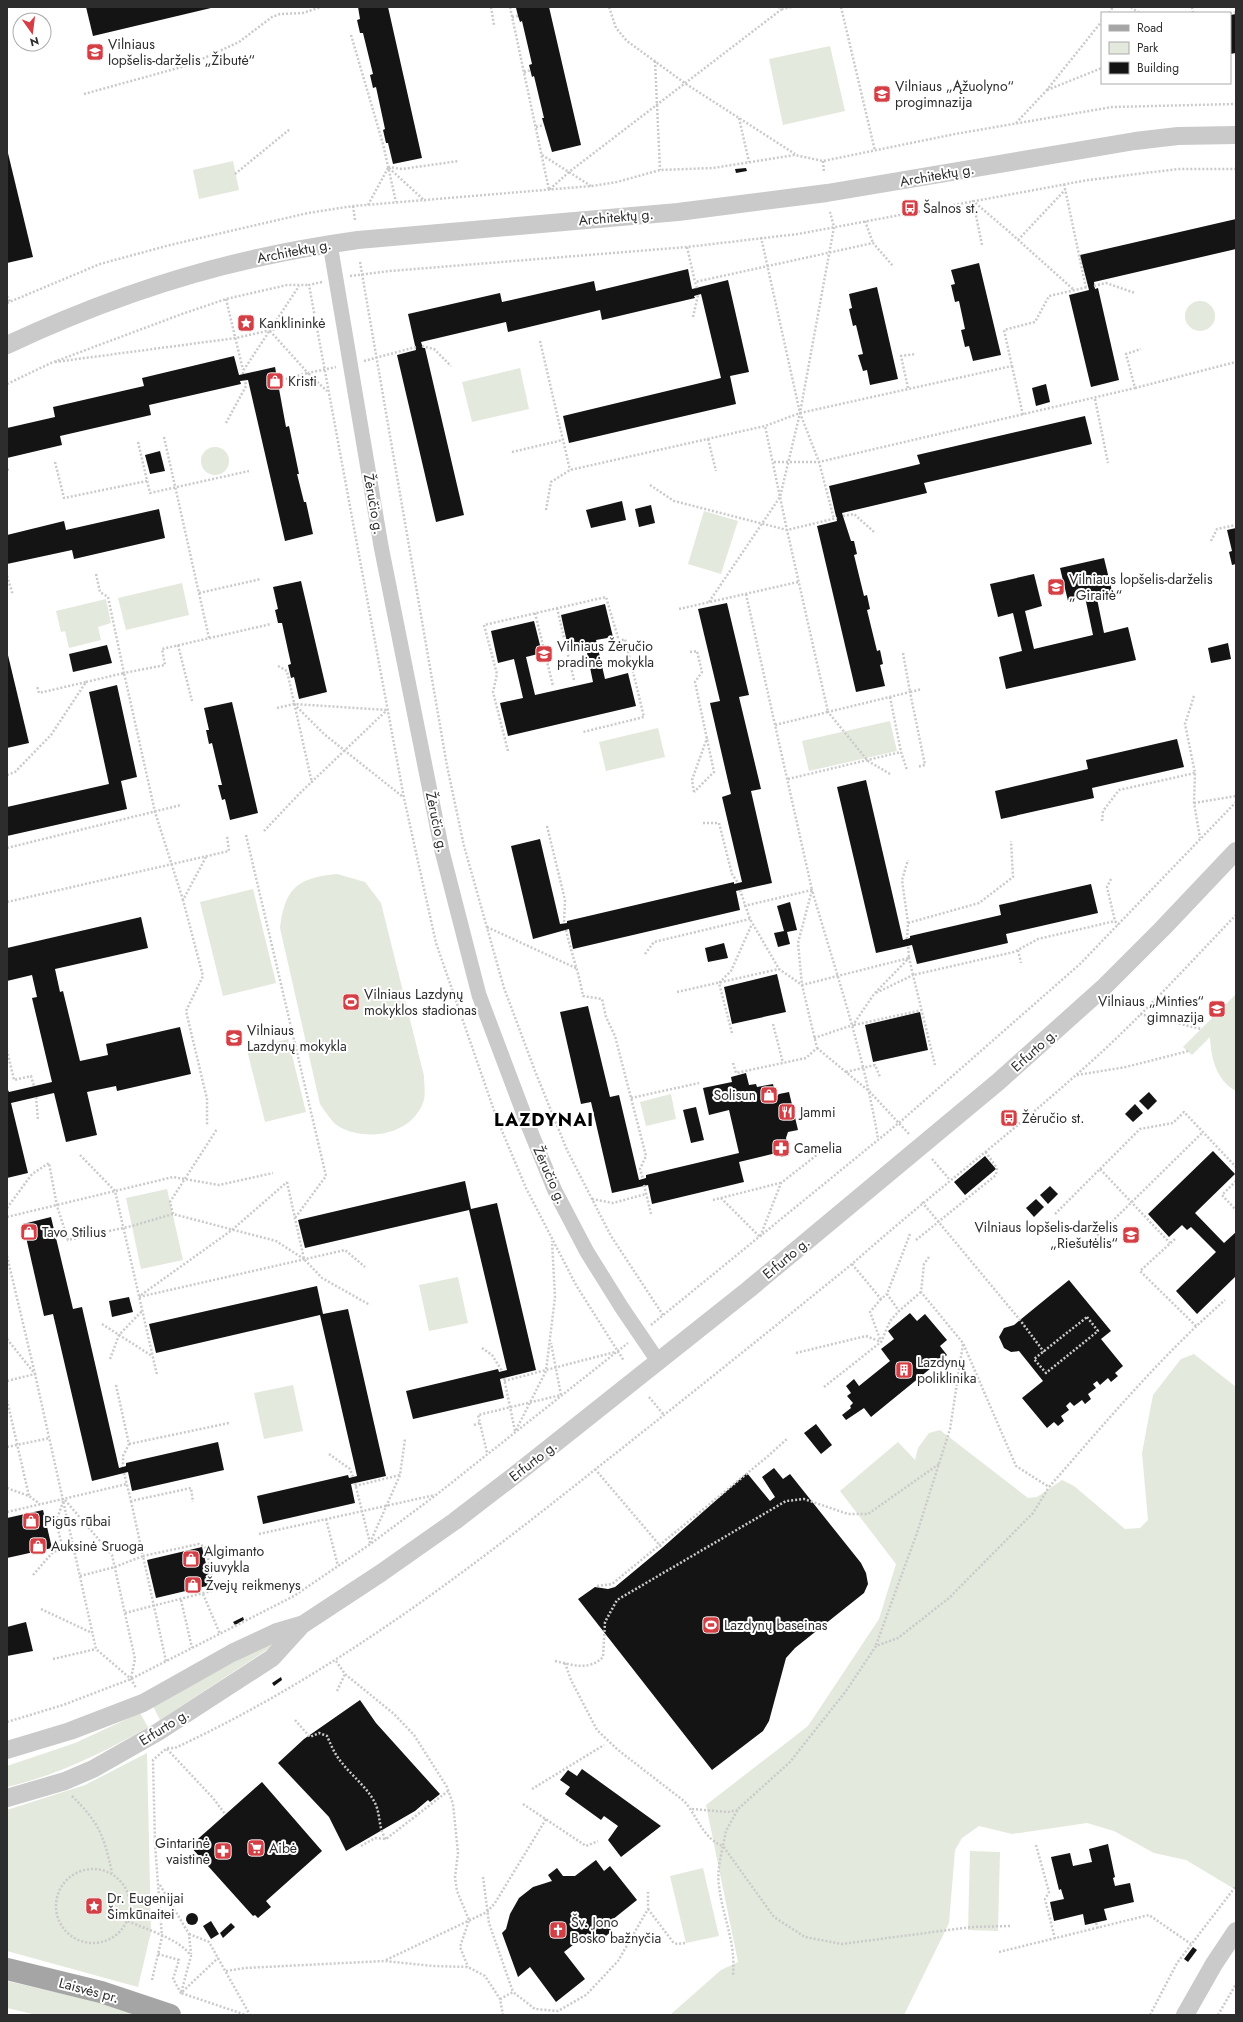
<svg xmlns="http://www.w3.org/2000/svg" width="1243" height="2022" font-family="Jost,sans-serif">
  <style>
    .green { fill: #e3e9dc }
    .building { fill: #141414 }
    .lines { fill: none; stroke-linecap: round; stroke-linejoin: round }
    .path { stroke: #cacaca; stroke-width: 2.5; stroke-dasharray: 2 2; stroke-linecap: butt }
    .minor { stroke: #cacaca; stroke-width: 15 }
    .tertiary { stroke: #cacaca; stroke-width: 18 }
    .primary { stroke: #a5a5a5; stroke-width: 22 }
    .labels { text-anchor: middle; stroke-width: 4; stroke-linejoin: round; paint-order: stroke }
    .poi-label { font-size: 14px; fill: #2d2d2d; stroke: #fff; text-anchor: start }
    .street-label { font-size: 14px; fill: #2d2d2d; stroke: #fff }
    .district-label { font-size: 18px; font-weight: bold; letter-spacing: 1px; fill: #000; stroke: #fff }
  </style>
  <rect width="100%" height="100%" fill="#fff"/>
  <g class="green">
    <polygon points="830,46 845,111 783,125 769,59"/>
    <polygon points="233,161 239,190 199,199 193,170"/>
    <circle cx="1200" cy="316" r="15"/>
    <polygon points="520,368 529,409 472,422 462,382"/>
    <circle cx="215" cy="461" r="14"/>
    <polygon points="704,511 738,521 721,574 688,564"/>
    <polygon points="182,583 189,615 126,630 118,598"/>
    <polygon points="106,599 111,623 98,627 101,640 69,648 65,631 61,632 56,611"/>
    <polygon points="890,721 897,751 809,771 802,741"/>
    <polygon points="658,728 665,757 606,771 599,742"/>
    <path d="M337 874 365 882 381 903 424 1076C424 1084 426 1096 423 1103 410 1136 365 1142 338 1126 331 1121 325 1111 320 1104L280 928C285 888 297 878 337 874Z"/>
    <polygon points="253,889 276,983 223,996 200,902"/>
    <path d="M1236 994V1091C1216 1080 1211 1058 1210 1037L1192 1055 1183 1047Z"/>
    <polygon points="288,1039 306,1112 265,1122 247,1050"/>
    <polygon points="671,1094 676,1119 646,1126 640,1102"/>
    <polygon points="167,1189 183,1260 141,1269 126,1198"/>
    <polygon points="458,1277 468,1323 429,1331 419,1285"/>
    <polygon points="1194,1354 1236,1387 1236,1890 1186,1860 1154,1853 1114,1831 1087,1823 1012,1834 979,1826 962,1838 955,1850 949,1923 904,2015 670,2015 721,1970 738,1962 706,1805 808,1726 879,1619 896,1564 840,1491 898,1442 915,1460 918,1448 929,1433 940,1430 1028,1498 1037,1497 1062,1480 1074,1486 1125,1529 1140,1528 1148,1520 1142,1453 1153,1395 1181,1359"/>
    <polygon points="293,1385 303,1431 264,1439 254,1393"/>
    <polygon points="290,1632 291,1634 160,1720 153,1706"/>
    <path d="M140 1713 148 1727C103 1753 58 1775 7 1787V1766L75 1743Z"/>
    <polygon points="147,1753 151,1932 138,1987 7,1951 7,1810 85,1785"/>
    <polygon points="970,1851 1000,1852 998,1931 968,1930"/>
    <polygon points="703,1868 719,1936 686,1943 670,1876"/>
    <polygon points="7,1981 90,2000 143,2015 37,2015 7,2008"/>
  </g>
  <g class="building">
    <polygon points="86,7 211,7 211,8 93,36"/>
    <polygon points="358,7 388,7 422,158 393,164 388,143 386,143 383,130 385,129 376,87 373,88 370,75 373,74 363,33 360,33 357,20 360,19"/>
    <polygon points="518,7 549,7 581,145 552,152 542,118 544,118 534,76 532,77 529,65 532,64 522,21 520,22 518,16 516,8"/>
    <polygon points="1236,14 1236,53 1230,54 1230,15"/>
    <polygon points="7,149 33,257 7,263"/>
    <polygon points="746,168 747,171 736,173 735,169"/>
    <polygon points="916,208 917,211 905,214 905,210"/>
    <polygon points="1236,219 1236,249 1094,282 1095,289 1098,288 1119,380 1091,387 1069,295 1089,290 1080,255"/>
    <polygon points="979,263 1001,355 973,361 969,346 965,347 961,330 965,329 959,301 955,302 951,285 955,284 951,270"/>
    <polygon points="688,269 692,289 728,280 749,372 730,376 736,404 569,443 563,416 721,378 701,294 694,296 695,298 602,320 600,310 508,332 506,322 421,342 423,348 425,348 464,515 436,522 397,355 416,350 408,314 500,293 502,302 594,281 596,291"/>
    <polygon points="877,287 898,379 870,385 867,370 863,371 858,355 863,354 856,325 853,326 849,309 852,308 849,294"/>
    <polygon points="234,356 239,375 275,367 286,427 289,426 299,474 297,474 304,502 306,502 313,534 285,541 248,380 240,381 241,384 149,405 151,415 60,436 62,445 7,458 7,428 55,417 53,407 144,386 142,378"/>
    <polygon points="1046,384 1050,402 1036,406 1032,388"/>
    <polygon points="1085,416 1092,444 924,483 927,493 842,513 851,541 854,541 857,554 854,555 864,596 867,595 870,609 867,610 877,651 880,650 883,664 880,665 885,686 856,692 817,526 837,521 829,486 920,464 917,455"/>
    <polygon points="160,451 165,471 150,474 145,455"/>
    <polygon points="622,501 626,520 591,528 586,510"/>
    <polygon points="651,505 655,523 639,527 635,509"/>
    <polygon points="159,509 165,538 74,559 72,550 7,564 7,535 64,521 66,530"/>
    <polygon points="1236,528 1236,564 1232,565 1229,552 1232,551 1227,530"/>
    <polygon points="1104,558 1112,591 1096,594 1104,633 1128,627 1136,660 1006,689 999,657 1022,651 1013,613 998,617 990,584 1034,574 1042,606 1025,611 1034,649 1093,635 1085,597 1068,601 1060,568"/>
    <polygon points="301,581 327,692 299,699 294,677 291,678 288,665 291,664 282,623 278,623 275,610 278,609 273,587"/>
    <polygon points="727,603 749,695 739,697 761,789 751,791 772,883 736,891 740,910 573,949 569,929 533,939 511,846 540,839 560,924 567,923 567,921 734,882 734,884 742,882 722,797 731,794 710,703 720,701 698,609"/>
    <polygon points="605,604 613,637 596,640 605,679 628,673 636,706 508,736 500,703 523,698 514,659 498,663 491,631 534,621 542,653 526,657 535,695 593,682 585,643 568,647 561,615"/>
    <polygon points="1228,643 1231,659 1211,663 1208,648"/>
    <polygon points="107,645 112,663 73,672 69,654"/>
    <polygon points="7,651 29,743 7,748"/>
    <polygon points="117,685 137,777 121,781 127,809 7,836 7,807 109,784 89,692"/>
    <polygon points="232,702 258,813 230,820 225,799 222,800 218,785 222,785 212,743 209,744 206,730 209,730 204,708"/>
    <polygon points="1177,739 1184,767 1092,788 1094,798 1001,819 995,791 1088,769 1086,760"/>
    <polygon points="866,780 903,940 910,938 910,936 1001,915 999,905 1091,884 1098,913 1006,934 1008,943 917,964 912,945 876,953 837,787"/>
    <polygon points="790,902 797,930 787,932 790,944 778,947 774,933 784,931 777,906"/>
    <polygon points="141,917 148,948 55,969 60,992 63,991 80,1061 108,1055 106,1044 180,1027 191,1074 117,1091 116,1086 87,1092 97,1135 66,1142 54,1093 11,1103 28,1173 7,1178 7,1088 9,1092 52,1082 32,998 37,997 32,975 7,981 7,948"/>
    <polygon points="724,943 728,958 708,962 705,948"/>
    <polygon points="777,974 786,1012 732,1024 724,987"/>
    <polygon points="588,1006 610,1097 619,1095 639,1180 646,1178 646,1175 739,1153 729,1110 709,1115 703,1088 732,1082 731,1077 746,1073 749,1085 756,1084 757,1087 773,1084 776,1097 779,1094 789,1092 798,1130 788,1132 786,1138 789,1155 781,1157 780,1152 739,1162 744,1182 652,1204 648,1185 612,1193 591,1102 581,1104 560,1012"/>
    <polygon points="920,1012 928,1050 873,1062 865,1025"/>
    <polygon points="1149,1092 1157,1101 1148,1110 1139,1101"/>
    <polygon points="1135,1104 1143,1113 1133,1122 1125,1114"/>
    <polygon points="696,1107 704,1140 691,1143 683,1110"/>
    <polygon points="1213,1151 1235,1174 1195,1213 1224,1243 1236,1232 1236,1276 1197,1314 1176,1291 1216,1252 1191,1227 1187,1230 1182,1225 1169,1237 1148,1214"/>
    <polygon points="985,1156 996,1169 965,1195 954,1182"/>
    <polygon points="465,1181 471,1209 497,1203 536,1370 500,1379 504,1398 413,1419 406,1391 498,1369 499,1372 507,1370 469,1210 305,1248 298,1220"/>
    <polygon points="1050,1186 1058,1194 1048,1204 1040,1195"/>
    <polygon points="1036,1199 1044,1207 1034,1217 1026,1208"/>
    <polygon points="51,1217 73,1309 82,1307 119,1468 126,1466 126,1463 218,1442 224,1470 132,1491 128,1472 92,1481 53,1314 44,1316 23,1224"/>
    <polygon points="1069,1280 1111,1331 1101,1339 1123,1366 1115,1373 1118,1376 1111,1382 1108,1378 1100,1385 1097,1381 1093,1384 1096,1388 1088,1394 1091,1399 1085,1404 1082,1400 1074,1406 1070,1402 1066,1406 1069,1410 1061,1416 1064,1421 1058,1426 1054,1422 1047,1428 1022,1398 1043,1381 1019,1351 1011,1352 1004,1348 999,1337 1004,1328 1014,1325"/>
    <polygon points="317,1286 323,1314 348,1309 386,1476 351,1484 355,1503 263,1524 257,1496 348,1475 349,1478 357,1476 320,1315 156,1353 149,1324"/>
    <polygon points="129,1297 133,1312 112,1317 109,1301"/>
    <polygon points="910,1313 917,1321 925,1314 947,1340 940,1346 947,1355 871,1417 864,1408 846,1420 842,1415 851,1408 850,1406 853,1403 847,1396 851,1393 846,1386 854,1379 859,1386 890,1361 881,1349 894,1339 888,1331"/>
    <polygon points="816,1424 832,1445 821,1454 804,1433"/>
    <polygon points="774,1468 783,1479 790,1474 861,1563 866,1573 868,1584 864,1593 795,1648 786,1658 769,1721 763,1731 712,1770 578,1599 595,1587 608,1589 615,1587 662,1548 747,1473 770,1501 775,1497 762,1477"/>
    <polygon points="43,1510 52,1548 7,1558 7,1518"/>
    <polygon points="202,1547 211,1585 156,1598 147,1560"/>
    <polygon points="243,1617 244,1620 235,1625 233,1622"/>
    <polygon points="26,1622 33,1651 7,1656 7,1627"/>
    <polygon points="281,1677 282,1680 274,1686 272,1683"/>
    <polygon points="360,1700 376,1723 440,1794 430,1802 428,1800 415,1811 346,1851 329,1817 278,1763 304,1739"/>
    <polygon points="582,1769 661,1826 621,1857 608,1840 618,1826 604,1816 601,1820 565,1794 570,1787 560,1780 568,1770 577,1776"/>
    <polygon points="262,1782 322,1851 266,1901 271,1907 258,1918 255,1915 253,1916 190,1846"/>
    <polygon points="1108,1844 1115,1877 1113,1878 1115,1886 1130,1883 1134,1902 1104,1909 1107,1920 1085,1925 1083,1914 1054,1921 1050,1902 1064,1899 1061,1889 1059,1890 1051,1857 1070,1853 1073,1866 1092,1862 1089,1849"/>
    <polygon points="596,1860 604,1871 610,1866 637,1900 607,1924 612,1931 596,1944 588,1933 564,1952 585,1979 556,2002 530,1967 518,1977 502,1933 506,1929 510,1914 519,1898 533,1887 552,1881 548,1875 557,1868 563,1876 575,1876"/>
    <circle cx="192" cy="1919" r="6"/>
    <polygon points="211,1921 219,1934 211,1939 203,1926"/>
    <polygon points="231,1923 235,1927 223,1938 220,1933"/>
    <polygon points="1193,1947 1197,1950 1188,1962 1184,1959"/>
  </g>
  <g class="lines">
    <g class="path">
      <polyline points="491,7 494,25"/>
      <polyline points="510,7 549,190 569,172 782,9"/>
      <polyline points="609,7 616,28 627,41 686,84 795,154"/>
      <polyline points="778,7 782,9 792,7"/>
      <polyline points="841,7 875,151"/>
      <polyline points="1131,7 1139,13"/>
      <polyline points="1192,7 1193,13"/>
      <polyline points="1109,13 1113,7"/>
      <polyline points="1230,14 1236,12"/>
      <polyline points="512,17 518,16"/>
      <polyline points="351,35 383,144 396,202"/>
      <polyline points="655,61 660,170"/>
      <polyline points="524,72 531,70"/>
      <polyline points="1047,90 1102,68"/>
      <polyline points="84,94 189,65 239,42 272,17 280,14 303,13 321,7"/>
      <polyline points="739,118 749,162"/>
      <polyline points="1016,123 1046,91 1102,21"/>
      <polyline points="536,127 544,125"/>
      <polyline points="542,155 591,186"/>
      <polyline points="823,161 824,173"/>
      <polyline points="388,167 402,169 459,161"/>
      <polyline points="389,168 425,201"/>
      <polyline points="235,174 290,129"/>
      <polyline points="1064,184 1086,288"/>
      <polyline points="368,205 388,168"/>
      <polyline points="353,206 355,220"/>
      <polyline points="865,221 873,243"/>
      <polyline points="761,237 800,413 819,462 834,519"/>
      <polyline points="1018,240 1065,190"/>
      <polyline points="982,245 973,201 1006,229 1074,290"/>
      <polyline points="687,247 695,282"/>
      <polyline points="360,262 447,766 464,846 504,988 535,1071 567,1150 592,1199 611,1236 663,1315"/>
      <polyline points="350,276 390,271 687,247 798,234 1088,180 1178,169 1236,169"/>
      <polyline points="322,282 309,285 404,798 436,943 497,1119 526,1188 576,1285 624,1361"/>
      <polyline points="1094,286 1106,283 1135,293"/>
      <polyline points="697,288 695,282 873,243 893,266"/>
      <polyline points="7,296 10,302"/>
      <polyline points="226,299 243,370"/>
      <polyline points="7,303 100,264 170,245 308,213 353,206 592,186 617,182 660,170 713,168 795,155 823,161 955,134 1112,107 1236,104"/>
      <polyline points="693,317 698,295"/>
      <polyline points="270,331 308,373 336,367"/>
      <polyline points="540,341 570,470"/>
      <polyline points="422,346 434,349 451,366"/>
      <polyline points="364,361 416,347"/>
      <polyline points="55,362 236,338 315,320"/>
      <polyline points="1012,366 1023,415"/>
      <polyline points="243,374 243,371 299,286"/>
      <polyline points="278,381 308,373 327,391"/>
      <polyline points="7,384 51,363 182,314 226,299 287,285 309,285"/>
      <polyline points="908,388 901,356 915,354"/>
      <polyline points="1135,388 1236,362"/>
      <polyline points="1095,399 1108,463"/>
      <polyline points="226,423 246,386 245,380"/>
      <polyline points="164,437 209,638"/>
      <polyline points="708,439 716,471"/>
      <polyline points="138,442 150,493 249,471"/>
      <polyline points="512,452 563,440"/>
      <polyline points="55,462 64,498 147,481"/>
      <polyline points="774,462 819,462 1135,388 1126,354 1141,349"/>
      <polyline points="7,470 10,469"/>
      <polyline points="650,485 674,501 787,530 837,518"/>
      <polyline points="546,510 551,482 570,470 765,426 800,413 1012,366 1004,330 1035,322 1049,296 1088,287"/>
      <polyline points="843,516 854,514 874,532"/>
      <polyline points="1211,541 1217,529 1236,525"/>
      <polyline points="96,574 100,592 108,597 124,673 165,665 162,649 271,624"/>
      <polyline points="7,576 13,595"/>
      <polyline points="199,593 261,579"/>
      <polyline points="746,594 775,725"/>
      <polyline points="709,602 780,497 800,413 834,227 830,212"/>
      <polyline points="557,608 574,680"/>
      <polyline points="679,609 798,582"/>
      <polyline points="535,613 553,686"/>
      <polyline points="178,645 192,701"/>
      <polyline points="690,652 697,651 702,672 695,682 714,772 694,792"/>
      <polyline points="903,653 910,692 922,689"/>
      <polyline points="278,666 287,671 312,783"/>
      <polyline points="86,682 124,673 155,812 183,900"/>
      <polyline points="1194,696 1185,724 1195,773 1194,803 1200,838"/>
      <polyline points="890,697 901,752 907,770"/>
      <polyline points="294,704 324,734 403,797"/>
      <polyline points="277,708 294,704 387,710"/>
      <polyline points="508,751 493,692 497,674 484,625 606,597 619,641 625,639 644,717 583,732"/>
      <polyline points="890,774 868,761 828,712 910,692 925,765 917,767"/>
      <polyline points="7,775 15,772 51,735 86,682 39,693 37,686"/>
      <polyline points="788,779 901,752"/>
      <polyline points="694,792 692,780 707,738"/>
      <polyline points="1194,803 1236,796"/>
      <polyline points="1102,821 1103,811 1119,790 1195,773"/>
      <polyline points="703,823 719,823 732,874 738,883"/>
      <polyline points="547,826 565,900 564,923"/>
      <polyline points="264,831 299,794 387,710"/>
      <polyline points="246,835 326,1176 295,1218"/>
      <polyline points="7,848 181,805"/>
      <polyline points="206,857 183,900 203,976 186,1011 207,1099 207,1126"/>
      <polyline points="1111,879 1107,887 1115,921 1118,925"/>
      <polyline points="740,890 750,919 779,969 802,985 909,958 908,945"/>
      <polyline points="7,902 229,851 227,836"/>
      <path d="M744 906 812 890C836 973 864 1054 878 1139"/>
      <polyline points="908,923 979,903 1013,877 1011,841"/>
      <polyline points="487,927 578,969"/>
      <path d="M566 930C571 952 579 973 583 996L602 999 606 1017 615 1036 646 1156 640 1169 643 1179"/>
      <polyline points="907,939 908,923 902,880 908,860"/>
      <polyline points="1018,950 1021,963"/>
      <polyline points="645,954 654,942 750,919"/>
      <polyline points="677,992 779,969"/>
      <polyline points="876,993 913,975 935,1065"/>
      <polyline points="1140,1014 1201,1029"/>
      <polyline points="773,1024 783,1063"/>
      <polyline points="854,1025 922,1010"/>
      <polyline points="732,1033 719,983 731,971 752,924"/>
      <polyline points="814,1038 853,1025 874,994 909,958 913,975 1014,952 1038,939 1115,921"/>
      <polyline points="817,1048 870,1092 909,1134"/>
      <polyline points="7,1050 14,1080 31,1076 34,1086"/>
      <polyline points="733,1063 736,1073 806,1058 817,1048 802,985 798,943 812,890 775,725 828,712 787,530 765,426"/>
      <polyline points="846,1072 875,1065 880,1077"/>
      <polyline points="1077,1075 1126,1067 1188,1051"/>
      <polyline points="36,1097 38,1120"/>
      <polyline points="631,1098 699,1083"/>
      <polyline points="80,1155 115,1191 157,1375"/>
      <polyline points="932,1159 950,1180"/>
      <polyline points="1100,1169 1140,1129 1173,1123 1184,1112 1236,1167"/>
      <polyline points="1236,1181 1222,1195 1236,1210"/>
      <polyline points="287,1182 304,1259 322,1278 370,1305"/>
      <polyline points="644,1185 651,1214"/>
      <polyline points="721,1198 760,1237 781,1183 827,1147"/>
      <polyline points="592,1199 613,1203 646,1194"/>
      <polyline points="713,1200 780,1183"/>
      <polyline points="922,1202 1020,1320 1044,1352"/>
      <polyline points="7,1208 32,1174 49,1163 57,1206 68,1240 132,1226 173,1214 276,1241 304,1259"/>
      <polyline points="173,1214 170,1202 217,1129"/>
      <polyline points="1055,1214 1100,1169 1170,1243"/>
      <polyline points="7,1217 173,1177 219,1185 273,1173"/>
      <polyline points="910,1234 887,1294 899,1311 921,1292"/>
      <polyline points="1175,1239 1140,1271 1196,1326"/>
      <polyline points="916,1240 996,1175 997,1168 985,1151"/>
      <polyline points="1086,1247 1203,1132"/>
      <polyline points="7,1256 35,1374 7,1381"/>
      <path d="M929 1257 924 1264 921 1292 963 1343 1016 1466 1049 1487C1105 1423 1160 1357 1225 1300"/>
      <polyline points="852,1264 881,1299 887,1294"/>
      <polyline points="141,1295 232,1230 287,1182"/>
      <polyline points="139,1297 345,1250 365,1267"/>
      <polyline points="881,1299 870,1312 881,1342"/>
      <polygon points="1087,1317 1098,1331 1046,1373 1034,1359"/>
      <polyline points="102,1324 152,1356"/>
      <polyline points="651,1325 900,1122 1080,964 1236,802"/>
      <polyline points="7,1339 35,1374 96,1649 131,1679 136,1688"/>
      <polyline points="482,1348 492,1355 502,1371"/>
      <polyline points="796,1353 866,1336 881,1342"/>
      <polyline points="110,1359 119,1335 142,1311"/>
      <polyline points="504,1378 515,1431"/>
      <polyline points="504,1381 615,1352"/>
      <polyline points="116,1385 129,1444 123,1456 123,1467"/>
      <polyline points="824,1387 881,1342 890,1321 899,1311"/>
      <polyline points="649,1397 664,1415"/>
      <polyline points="7,1400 29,1496"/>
      <polyline points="480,1423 487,1453"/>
      <polyline points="474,1425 480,1423 478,1415 561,1395 551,1343"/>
      <polyline points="516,1430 546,1371 555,1297 552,1241"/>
      <polyline points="129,1444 229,1423"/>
      <polyline points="7,1447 50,1438"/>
      <polyline points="329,1454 350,1469 353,1477"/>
      <polyline points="595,1469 662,1548"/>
      <polyline points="124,1473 131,1501 191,1488 193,1502"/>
      <polyline points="355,1483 370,1543"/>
      <polyline points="355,1486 400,1475 405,1439"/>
      <polyline points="7,1488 29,1496 40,1504"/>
      <polyline points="65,1500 112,1555 135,1659 131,1678"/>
      <polyline points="131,1501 143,1556 199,1544 206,1548 215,1591"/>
      <polyline points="7,1512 127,1484"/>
      <polyline points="326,1519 338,1566"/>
      <polyline points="259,1534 435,1495"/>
      <polyline points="370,1543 400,1475"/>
      <polyline points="63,1549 56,1522 64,1499"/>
      <polyline points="33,1575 53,1552 75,1546"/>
      <polyline points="80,1576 115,1567 143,1556 166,1661"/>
      <polyline points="597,1586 612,1584 767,1457 788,1438"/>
      <polyline points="203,1594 220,1634"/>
      <polyline points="181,1600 192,1648"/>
      <polyline points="41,1609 92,1633"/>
      <polyline points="125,1613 219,1589"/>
      <polyline points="876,1645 917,1533 950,1429 963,1344"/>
      <polyline points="53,1659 96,1649"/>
      <polyline points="336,1661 345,1674 394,1714 414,1735 447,1787 453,1804 458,1853 455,1877 457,1891 469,1920 460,1947 468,1967"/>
      <path d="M555 1661C573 1665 589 1671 603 1657L605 1622 617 1600 786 1501 804 1499 848 1514H868L939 1464"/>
      <path d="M565 1663 571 1680 597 1730 618 1750 684 1801C697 1815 702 1838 723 1846 720 1859 717 1873 719 1886 723 1919 736 1941 733 1976"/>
      <polyline points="337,1691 345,1674"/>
      <path d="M295 1720 310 1737 319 1733 327 1736C331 1745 335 1755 342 1763 353 1777 367 1787 375 1803 381 1815 378 1829 386 1839"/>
      <polyline points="7,1722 63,1705 131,1679 294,1596 369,1545 436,1495 628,1343"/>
      <polyline points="167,1749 213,1798 225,1814"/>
      <polyline points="532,1789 604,1745"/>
      <path d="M72 1796C99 1823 104 1835 112 1873"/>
      <polyline points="523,1804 586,1846 598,1841"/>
      <polyline points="692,1809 728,1812 738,1810"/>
      <polyline points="1036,1845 1049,1892 1045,1899 1055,1939"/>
      <polyline points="361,1846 375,1838 386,1839 448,1791"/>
      <circle cx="93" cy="1906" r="37"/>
      <polyline points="483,1877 489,1923 513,1992"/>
      <polyline points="160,1885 189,1934 191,1954"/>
      <polyline points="648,1909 673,1942 677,1944 686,1943"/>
      <path d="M128 1921C147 1930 180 1939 191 1956L181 1993 246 2015"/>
      <polyline points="1096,1923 1098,1928"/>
      <polyline points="1010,1926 971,1927 842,1944 805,1937 774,1917 723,1846 726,1831 738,1809 790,1762 846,1691 876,1646 898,1638 949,1598 1033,1513 1049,1487"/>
      <polyline points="189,1934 209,1942 250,2015"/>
      <polyline points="999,1952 1149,1915 1191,1944"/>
      <polyline points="158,1954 179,1960 173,1979 181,1993 218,1958"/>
      <polyline points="386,1960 487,1912 495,1903 546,1819"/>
      <polyline points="226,1971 245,1968 385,1961 433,1966 468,1967 485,1976 500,1999 503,2015"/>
      <path d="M152 1980 162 1937 155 1844 153 1760 167 1748H175C330 1676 464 1574 597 1468 682 1401 767 1333 852 1264 925 1199 1003 1140 1076 1075 1133 1026 1184 969 1236 915"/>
      <polyline points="500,1999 513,1992 535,2009 558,2011 586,1995 618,1961 648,1909 648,1892"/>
      <polyline points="1150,2015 1177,1963 1236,1886"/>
      <polyline points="1218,2015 1236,1984"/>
    </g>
    <polyline class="minor" points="330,244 381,546 442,851 479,995 528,1125 555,1191 587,1252 622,1308 658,1361"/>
    <g class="tertiary">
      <path d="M7 345C86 308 168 278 253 259 288 251 323 245 358 240L678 212 827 193 1135 141 1178 136 1236 135"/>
      <polyline points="7,1750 70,1731 143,1703 232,1653 277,1632 301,1625"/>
      <polyline points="7,1798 65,1781 93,1769 158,1732 272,1658 302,1625 381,1573 455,1521 524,1468 748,1290 998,1082 1103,988 1163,928 1236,851"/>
      <polyline points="1185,2015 1214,1964 1236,1931"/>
    </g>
    <polyline class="primary" points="7,1969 101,1992 170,2015"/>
  </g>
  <defs>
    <symbol id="school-square" viewBox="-11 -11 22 22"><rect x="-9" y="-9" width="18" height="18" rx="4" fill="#d43f45" stroke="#fff"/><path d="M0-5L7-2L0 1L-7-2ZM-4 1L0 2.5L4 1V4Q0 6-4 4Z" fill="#fff"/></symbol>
    <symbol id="bus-square" viewBox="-11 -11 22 22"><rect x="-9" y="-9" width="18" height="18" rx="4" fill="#d43f45" stroke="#fff"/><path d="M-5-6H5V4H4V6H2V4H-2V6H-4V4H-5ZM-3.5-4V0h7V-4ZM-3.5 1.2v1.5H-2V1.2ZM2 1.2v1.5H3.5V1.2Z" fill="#fff"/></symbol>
    <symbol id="sight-square" viewBox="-11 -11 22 22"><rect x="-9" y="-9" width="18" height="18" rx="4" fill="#d43f45" stroke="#fff"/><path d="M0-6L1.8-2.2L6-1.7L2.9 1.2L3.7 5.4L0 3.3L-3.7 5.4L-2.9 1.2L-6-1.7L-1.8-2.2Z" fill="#fff"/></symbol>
    <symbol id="shop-square" viewBox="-11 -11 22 22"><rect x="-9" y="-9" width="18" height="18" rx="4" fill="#d43f45" stroke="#fff"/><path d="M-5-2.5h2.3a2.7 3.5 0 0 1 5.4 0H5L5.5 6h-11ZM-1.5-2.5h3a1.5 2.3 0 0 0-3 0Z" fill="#fff"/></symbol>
    <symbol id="stadium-square" viewBox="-11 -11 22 22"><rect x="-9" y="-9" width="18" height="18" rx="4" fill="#d43f45" stroke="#fff"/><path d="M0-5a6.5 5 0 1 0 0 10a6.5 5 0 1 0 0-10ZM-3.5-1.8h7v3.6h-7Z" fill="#fff"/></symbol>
    <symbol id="restaurant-square" viewBox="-11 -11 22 22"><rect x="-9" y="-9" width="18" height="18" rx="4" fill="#d43f45" stroke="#fff"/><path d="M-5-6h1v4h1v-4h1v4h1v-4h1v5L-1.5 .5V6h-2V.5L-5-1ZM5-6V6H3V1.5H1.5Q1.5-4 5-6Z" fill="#fff"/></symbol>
    <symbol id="pharmacy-square" viewBox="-11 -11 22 22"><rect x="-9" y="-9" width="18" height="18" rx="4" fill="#d43f45" stroke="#fff"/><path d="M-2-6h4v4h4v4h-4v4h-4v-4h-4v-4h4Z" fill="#fff"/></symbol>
    <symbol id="building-square" viewBox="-11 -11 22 22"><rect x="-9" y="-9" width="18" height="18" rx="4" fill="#d43f45" stroke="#fff"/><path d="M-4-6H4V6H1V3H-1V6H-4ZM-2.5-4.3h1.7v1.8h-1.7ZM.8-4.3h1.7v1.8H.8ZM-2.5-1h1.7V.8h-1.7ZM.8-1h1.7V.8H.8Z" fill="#fff"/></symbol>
    <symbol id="supermarket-square" viewBox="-11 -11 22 22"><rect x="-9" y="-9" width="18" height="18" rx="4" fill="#d43f45" stroke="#fff"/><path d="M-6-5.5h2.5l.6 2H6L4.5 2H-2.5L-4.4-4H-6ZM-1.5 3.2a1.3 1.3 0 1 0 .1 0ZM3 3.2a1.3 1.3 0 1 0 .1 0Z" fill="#fff"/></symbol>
    <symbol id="church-square" viewBox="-11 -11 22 22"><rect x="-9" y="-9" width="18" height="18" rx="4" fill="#d43f45" stroke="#fff"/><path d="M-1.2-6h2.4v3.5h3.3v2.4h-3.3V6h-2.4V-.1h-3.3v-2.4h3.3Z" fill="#fff"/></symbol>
  </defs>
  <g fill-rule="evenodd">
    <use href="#school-square" x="85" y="42" width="20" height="20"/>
    <use href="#school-square" x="872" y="84" width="20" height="20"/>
    <use href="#bus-square" x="900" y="198" width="20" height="20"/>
    <use href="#sight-square" x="236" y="313" width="20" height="20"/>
    <use href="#shop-square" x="265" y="371" width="20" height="20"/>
    <use href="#school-square" x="1046" y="577" width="20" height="20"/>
    <use href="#school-square" x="534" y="644" width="20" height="20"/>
    <use href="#stadium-square" x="341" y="992" width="20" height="20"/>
    <use href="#school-square" x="1207" y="999" width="20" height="20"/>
    <use href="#school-square" x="224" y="1028" width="20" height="20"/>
    <use href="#shop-square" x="759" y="1085" width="20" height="20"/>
    <use href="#restaurant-square" x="777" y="1102" width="20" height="20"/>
    <use href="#bus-square" x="999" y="1108" width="20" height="20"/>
    <use href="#pharmacy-square" x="771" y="1138" width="20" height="20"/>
    <use href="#shop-square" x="19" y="1222" width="20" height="20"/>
    <use href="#school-square" x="1121" y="1225" width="20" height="20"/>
    <use href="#building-square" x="894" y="1360" width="20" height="20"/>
    <use href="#shop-square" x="21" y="1511" width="20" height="20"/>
    <use href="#shop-square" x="28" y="1536" width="20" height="20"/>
    <use href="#shop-square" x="181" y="1549" width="20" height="20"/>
    <use href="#shop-square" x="183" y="1575" width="20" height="20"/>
    <use href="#stadium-square" x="701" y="1615" width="20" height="20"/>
    <use href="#supermarket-square" x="246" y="1838" width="20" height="20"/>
    <use href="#pharmacy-square" x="213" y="1841" width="20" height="20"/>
    <use href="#sight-square" x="84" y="1896" width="20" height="20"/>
    <use href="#church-square" x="548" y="1920" width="20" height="20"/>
  </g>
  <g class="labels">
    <g class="poi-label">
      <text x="108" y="49">Vilniaus<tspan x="108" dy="16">lopšelis-darželis „Žibutė“</tspan></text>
      <text x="895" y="91">Vilniaus „Ąžuolyno“<tspan x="895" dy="16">progimnazija</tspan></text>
      <text x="923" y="213">Šalnos st.</text>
      <text x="259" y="328">Kanklininkė</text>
      <text x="288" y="386">Kristi</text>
      <text x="1069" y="584">Vilniaus lopšelis-darželis<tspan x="1069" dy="16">„Giraitė“</tspan></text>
      <text x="557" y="651">Vilniaus Žėručio<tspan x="557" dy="16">pradinė mokykla</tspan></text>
      <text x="364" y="999">Vilniaus Lazdynų<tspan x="364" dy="16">mokyklos stadionas</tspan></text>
      <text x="1204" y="1006" text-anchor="end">Vilniaus „Minties“<tspan x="1204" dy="16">gimnazija</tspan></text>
      <text x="247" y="1035">Vilniaus<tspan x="247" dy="16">Lazdynų mokykla</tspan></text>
      <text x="756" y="1100" text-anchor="end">Solisun</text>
      <text x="800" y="1117">Jammi</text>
      <text x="1022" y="1123">Žėručio st.</text>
      <text x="794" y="1153">Camelia</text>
      <text x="1118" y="1232" text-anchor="end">Vilniaus lopšelis-darželis<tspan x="1118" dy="16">„Riešutėlis“</tspan></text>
      <text x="42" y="1237">Tavo Stilius</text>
      <text x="917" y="1367">Lazdynų<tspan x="917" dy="16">poliklinika</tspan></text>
      <text x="44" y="1526">Pigūs rūbai</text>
      <text x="51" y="1551">Auksinė Sruoga</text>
      <text x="204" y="1556">Algimanto<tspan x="204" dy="16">siuvykla</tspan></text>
      <text x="206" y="1590">Žvejų reikmenys</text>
      <text x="724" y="1630">Lazdynų baseinas</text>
      <text x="210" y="1848" text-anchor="end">Gintarinė<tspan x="210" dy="16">vaistinė</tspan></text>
      <text x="269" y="1853">Aibė</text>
      <text x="107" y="1903">Dr. Eugenijai<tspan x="107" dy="16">Šimkūnaitei</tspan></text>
      <text x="571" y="1927">Šv. Jono<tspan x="571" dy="16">Bosko bažnyčia</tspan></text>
    </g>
    <g class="street-label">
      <text transform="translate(937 175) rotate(-10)" y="5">Architektų g.</text>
      <text transform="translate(616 217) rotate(-5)" y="5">Architektų g.</text>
      <text transform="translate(294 251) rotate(-11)" y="5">Architektų g.</text>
      <text transform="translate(374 504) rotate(80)" y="5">Žėručio g.</text>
      <text transform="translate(437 822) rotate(78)" y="5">Žėručio g.</text>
      <text transform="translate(1034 1050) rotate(-42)" y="5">Erfurto g.</text>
      <text transform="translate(550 1175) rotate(66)" y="5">Žėručio g.</text>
      <text transform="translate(786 1258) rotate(-40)" y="5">Erfurto g.</text>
      <text transform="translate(533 1461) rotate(-38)" y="5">Erfurto g.</text>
      <text transform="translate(164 1727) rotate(-32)" y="5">Erfurto g.</text>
      <text transform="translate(89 1990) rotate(15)" y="5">Laisvės pr.</text>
    </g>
    <g class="district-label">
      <text x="544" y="1126">LAZDYNAI</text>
    </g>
  </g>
  <rect width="1243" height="2022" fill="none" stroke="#2d2d2d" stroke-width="16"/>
  <rect x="1101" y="12" width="130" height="72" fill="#ffffff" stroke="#ababab"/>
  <rect x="1109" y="25" width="20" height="6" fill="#a5a5a5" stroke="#ababab"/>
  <text x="1137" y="32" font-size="12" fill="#2d2d2d">Road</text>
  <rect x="1109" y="42" width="20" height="12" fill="#e3e9dc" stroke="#ababab"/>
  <text x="1137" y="52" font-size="12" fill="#2d2d2d">Park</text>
  <rect x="1109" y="62" width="20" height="12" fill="#141414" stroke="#ababab"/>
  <text x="1137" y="72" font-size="12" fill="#2d2d2d">Building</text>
  <g transform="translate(32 32) rotate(166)"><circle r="19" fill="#ffffff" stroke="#ababab"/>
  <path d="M0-3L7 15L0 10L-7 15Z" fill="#d43f45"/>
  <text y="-6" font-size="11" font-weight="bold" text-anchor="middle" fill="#2d2d2d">N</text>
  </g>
</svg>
